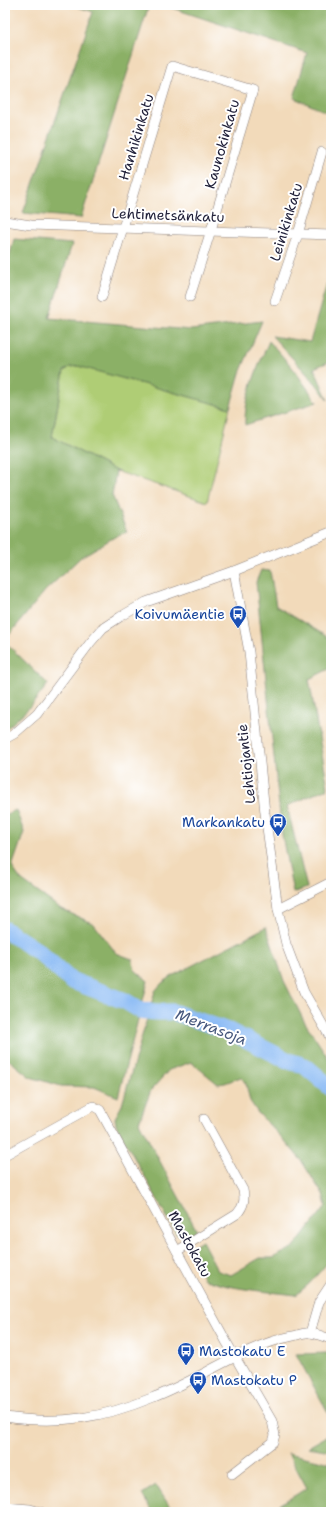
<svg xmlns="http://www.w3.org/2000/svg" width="336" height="1517" font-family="'Shantell Sans',sans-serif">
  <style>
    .green { fill: #afcd74; stroke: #687858 }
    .forest { fill: #8bb066; stroke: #566950 }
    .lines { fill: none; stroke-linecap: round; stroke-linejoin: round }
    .river { stroke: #88b9f4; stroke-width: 17 }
    .minor-casing { stroke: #8a7e7a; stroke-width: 10 }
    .minor { stroke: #fff; stroke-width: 9 }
    .labels { text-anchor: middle; stroke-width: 4; stroke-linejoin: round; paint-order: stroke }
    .street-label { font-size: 14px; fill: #22223b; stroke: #fff }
    .transit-label { font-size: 14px; fill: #164399; stroke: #fff; text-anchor: end }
    .water-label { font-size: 15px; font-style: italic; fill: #46577c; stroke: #fff }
  </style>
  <rect width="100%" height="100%" fill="#fff"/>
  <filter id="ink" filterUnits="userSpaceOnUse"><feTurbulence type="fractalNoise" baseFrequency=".025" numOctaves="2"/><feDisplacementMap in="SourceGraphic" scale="8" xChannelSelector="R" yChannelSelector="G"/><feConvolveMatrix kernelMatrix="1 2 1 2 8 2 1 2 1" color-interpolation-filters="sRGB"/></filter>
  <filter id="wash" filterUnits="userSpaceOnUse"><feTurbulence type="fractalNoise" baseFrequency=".012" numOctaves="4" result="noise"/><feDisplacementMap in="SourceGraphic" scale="16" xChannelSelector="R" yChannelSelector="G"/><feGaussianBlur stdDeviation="0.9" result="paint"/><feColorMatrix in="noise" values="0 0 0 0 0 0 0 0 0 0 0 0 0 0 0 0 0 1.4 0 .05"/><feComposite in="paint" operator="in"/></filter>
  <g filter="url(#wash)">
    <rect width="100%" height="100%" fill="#f2daba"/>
    <polygon class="green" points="78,366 230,408 207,502 116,471 52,437 64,371 70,367"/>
    <g class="forest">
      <polygon points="72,5 149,5 81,218 23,213 93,12"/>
      <polygon points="163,5 331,5 331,114 294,98 307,53"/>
      <polygon points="14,239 72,244 49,318 191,330 262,321 240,373 230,408 78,366 70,367 64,371 52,437 116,471 112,495 127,532 118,535 81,557 45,591 5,640 5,273"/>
      <polygon points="327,283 331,283 331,361 314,368 328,400 317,385 272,336 310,342"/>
      <path d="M269 341 292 367 317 402 245 425C244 397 258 367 269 341Z"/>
      <polygon points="261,570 270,571 276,606 331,639 331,668 309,679 328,788 287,806 307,888 293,893 282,835 256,582"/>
      <polygon points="5,642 48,684 31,706 5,730"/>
      <polygon points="16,810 24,832 12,867 21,880 61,909 94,924 116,953 132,959 135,970 148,981 118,1097 94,1087 61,1086 30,1077 9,1060 5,1062 5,815"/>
      <path d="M266 927 284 981 304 1021 331 1062V1259L309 1284 296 1295C265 1291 233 1290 204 1279L191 1254 194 1246 202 1241 218 1271 231 1275 260 1258H273L294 1247 326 1206 323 1195 301 1160 285 1141 258 1113 250 1101 246 1084 241 1077 225 1083 218 1084 191 1062 169 1070 151 1090 139 1122 197 1231 187 1236 177 1235 116 1125 115 1118 122 1105 155 991 162 983 174 975Z"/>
      <polygon points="328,1353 331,1354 331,1418 296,1354"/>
      <polygon points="331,1434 331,1451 308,1447"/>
      <polygon points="288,1453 331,1463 331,1512 280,1512 276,1507 307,1488"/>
      <polygon points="156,1485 173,1512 152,1512 142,1494"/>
    </g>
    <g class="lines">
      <polyline class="river" points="5,930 39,952 70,980 125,1001 140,1010 155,1012 173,1012 229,1031 289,1061 305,1066 331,1088"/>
    </g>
  </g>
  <g filter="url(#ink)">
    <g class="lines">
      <defs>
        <g id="minor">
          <polyline points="5,221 31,225 331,235"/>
          <polyline points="102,297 172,66 253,90 211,230 190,297"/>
          <polyline points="275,301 298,234 322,152"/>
          <polyline points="234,571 249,652 265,813 278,909 286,944 304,992 331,1039"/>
          <polyline points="5,739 14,734 37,714 90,643 103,628 120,617 146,602 234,571 331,532"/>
          <polyline points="278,909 331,882"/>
          <polyline points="5,1155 93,1106 100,1110 227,1343 272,1421 275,1435 273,1442 232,1474"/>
          <path d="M177 1251 237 1214C244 1206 245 1200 243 1190L204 1119"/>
          <polyline points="310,1333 319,1302 331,1284"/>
          <path d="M5 1417C60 1425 103 1418 154 1397 201 1379 243 1346 293 1336 298 1335 305 1332 311 1333 317 1334 324 1337 331 1339"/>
          <polyline points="5,1507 30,1509 41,1512"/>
        </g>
      </defs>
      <use href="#minor" class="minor-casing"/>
      <use href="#minor" class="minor"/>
    </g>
  </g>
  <defs>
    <symbol id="bus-pin" viewBox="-11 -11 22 30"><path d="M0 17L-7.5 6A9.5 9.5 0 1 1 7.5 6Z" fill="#1a4fb4" stroke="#fff"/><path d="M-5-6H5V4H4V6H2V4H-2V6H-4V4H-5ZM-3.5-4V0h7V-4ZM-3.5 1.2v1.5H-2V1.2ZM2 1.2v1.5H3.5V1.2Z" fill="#fff"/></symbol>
  </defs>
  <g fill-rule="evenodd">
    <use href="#bus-pin" x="228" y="604" width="20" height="27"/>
    <use href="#bus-pin" x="268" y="812" width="20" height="27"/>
    <use href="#bus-pin" x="176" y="1341" width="20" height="27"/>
    <use href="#bus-pin" x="188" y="1370" width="20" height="27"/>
  </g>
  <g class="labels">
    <g class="street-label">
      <text transform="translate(136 137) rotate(-73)" y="5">Hanhikinkatu</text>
      <text transform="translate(222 144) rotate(-74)" y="5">Kaunokinkatu</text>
      <text transform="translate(168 215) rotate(2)" y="5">Lehtimetsänkatu</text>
      <text transform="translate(286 222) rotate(-73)" y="5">Leinikinkatu</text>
      <text transform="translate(246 764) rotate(-96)" y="5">Lehtiojantie</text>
      <text transform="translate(190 1244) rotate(61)" y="5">Mastokatu</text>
    </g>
    <g class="transit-label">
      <text x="225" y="619">Koivumäentie</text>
      <text x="265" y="827">Markankatu</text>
      <text x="199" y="1356" text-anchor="start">Mastokatu E</text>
      <text x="211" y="1385" text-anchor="start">Mastokatu P</text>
    </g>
    <g class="water-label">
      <text transform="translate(211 1027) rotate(21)" y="5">Merrasoja</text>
    </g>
  </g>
  <rect width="336" height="1517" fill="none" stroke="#fff" stroke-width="20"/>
</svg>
